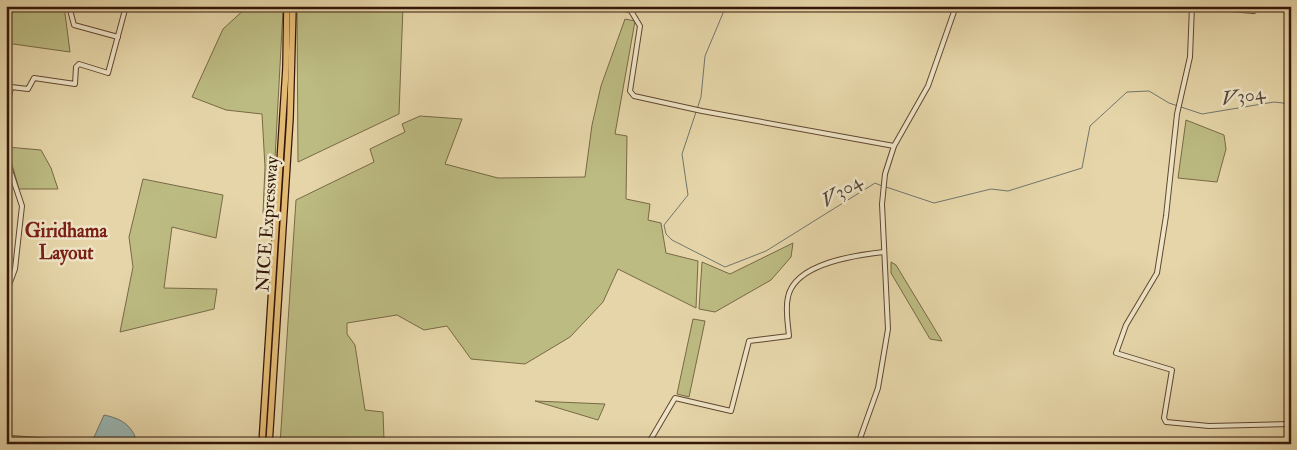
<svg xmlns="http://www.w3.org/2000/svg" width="1297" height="450" font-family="'IM FELL Double Pica',serif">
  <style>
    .green { fill: #bcbb82; stroke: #786946 }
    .water { fill: #99b6b2; stroke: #71766e }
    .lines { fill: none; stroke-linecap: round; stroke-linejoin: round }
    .stream { stroke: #71766e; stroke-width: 1 }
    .tertiary-casing { stroke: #614631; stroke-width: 6 }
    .motorway-casing { stroke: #351709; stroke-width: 8 }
    .tertiary { stroke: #eee4c6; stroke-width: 4 }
    .motorway { stroke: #e2ba74; stroke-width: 5.5 }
    .labels { text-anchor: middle; stroke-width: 5; stroke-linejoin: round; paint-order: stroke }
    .street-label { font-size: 18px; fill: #351709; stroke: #eee4c6 }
    .water-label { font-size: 19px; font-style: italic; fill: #53473c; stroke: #eee4c6 }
    .neighbourhood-label { font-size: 19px; font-weight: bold; fill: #7a1f14; stroke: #eee4c6 }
  </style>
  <rect width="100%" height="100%" fill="#e5d5a8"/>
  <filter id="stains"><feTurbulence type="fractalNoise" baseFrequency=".004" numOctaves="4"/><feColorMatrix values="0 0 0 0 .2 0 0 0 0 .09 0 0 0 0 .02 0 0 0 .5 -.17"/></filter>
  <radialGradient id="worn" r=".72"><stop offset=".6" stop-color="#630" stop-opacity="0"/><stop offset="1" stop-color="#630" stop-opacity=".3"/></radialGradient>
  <g class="green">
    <polygon points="6,6 64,6 70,52 6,43"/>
    <polygon points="248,6 283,10 272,214 263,213 265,167 262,114 226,110 192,97 223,29"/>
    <polygon points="297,6 403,6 399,114 298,162"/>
    <polygon points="625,19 635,21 615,134 627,136 626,199 650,204 648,220 661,223 666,253 698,261 696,308 618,269 603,302 570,337 525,364 471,359 447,326 424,330 397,315 347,323 347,334 355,345 365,410 383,412 384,440 333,438 333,444 280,444 296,200 374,162 370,149 405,132 402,124 420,116 462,119 445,164 498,178 585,177 592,125 601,86"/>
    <polygon points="1186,120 1224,135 1226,149 1217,182 1178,178"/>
    <polygon points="7,147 41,150 51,168 58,189 19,189"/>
    <polygon points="143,179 223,195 216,238 172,227 164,288 217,289 214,309 120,332 133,267 129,237"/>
    <polygon points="793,243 791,257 771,280 715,312 699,309 702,262 730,274"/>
    <polygon points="891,262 896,265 942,341 930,339 891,273"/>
    <polygon points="693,319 705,321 689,397 677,394"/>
    <polygon points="535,401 605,404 598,420"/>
    <polygon points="6,435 84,441 84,444 7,444"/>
  </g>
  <path class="water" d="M104 415C118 418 128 422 135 436L132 444H91Z"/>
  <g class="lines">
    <g class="stream">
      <polyline points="726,6 705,56 701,97 682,154 688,195 664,225 666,234 672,240 725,267 766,251 875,183 882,186"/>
      <polyline points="886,187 934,203 991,189 1008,191 1082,168 1090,126 1127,92 1149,91 1169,103 1202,114 1274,102 1291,104"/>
    </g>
    <defs>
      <g id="tertiary">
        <polyline points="69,6 74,25 118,37"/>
        <polyline points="616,6 631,11 640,26 630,91 634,96 702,111 894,146"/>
        <polyline points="1192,6 1190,57 1177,114 1166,216 1157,273 1126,325 1116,353 1172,370 1164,418 1166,422 1209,426 1291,424"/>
        <polyline points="1195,6 1254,11 1255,6"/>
        <polyline points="6,114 11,87 28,89 34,78 75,84 76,67 79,64 108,73 126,6"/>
        <polyline points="6,158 22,206 15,269 6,293"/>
        <path d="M648 444 675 398 731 411 749 341 789 336C788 324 785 309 788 297 795 263 856 255 884 252"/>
        <polyline points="858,444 878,388 888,329 882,204 885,174 894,146 928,86 956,6"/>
      </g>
      <g id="motorway">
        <polyline points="262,444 286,68 287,6"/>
        <polyline points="269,444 290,118 293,6"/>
      </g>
    </defs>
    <use href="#tertiary" class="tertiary-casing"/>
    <use href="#motorway" class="motorway-casing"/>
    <use href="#tertiary" class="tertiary"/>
    <use href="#motorway" class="motorway"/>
  </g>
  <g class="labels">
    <g class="street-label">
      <text transform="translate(267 224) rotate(-86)" y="6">NICE Expressway</text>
    </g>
    <g class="water-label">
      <text transform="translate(1243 95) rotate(-9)" y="7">V304</text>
      <text transform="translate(841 190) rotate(-32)" y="7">V304</text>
    </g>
    <g class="neighbourhood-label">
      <text x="66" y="237">Giridhama<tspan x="66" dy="22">Layout</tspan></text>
    </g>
  </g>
  <rect width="1297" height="450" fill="none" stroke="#e5d5a8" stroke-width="25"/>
  <rect x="8" y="8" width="1282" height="435" fill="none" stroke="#351709" stroke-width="2.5"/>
  <rect x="12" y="12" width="1272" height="425" fill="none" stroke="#351709"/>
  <rect width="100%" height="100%" filter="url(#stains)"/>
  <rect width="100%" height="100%" fill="url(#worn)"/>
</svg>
